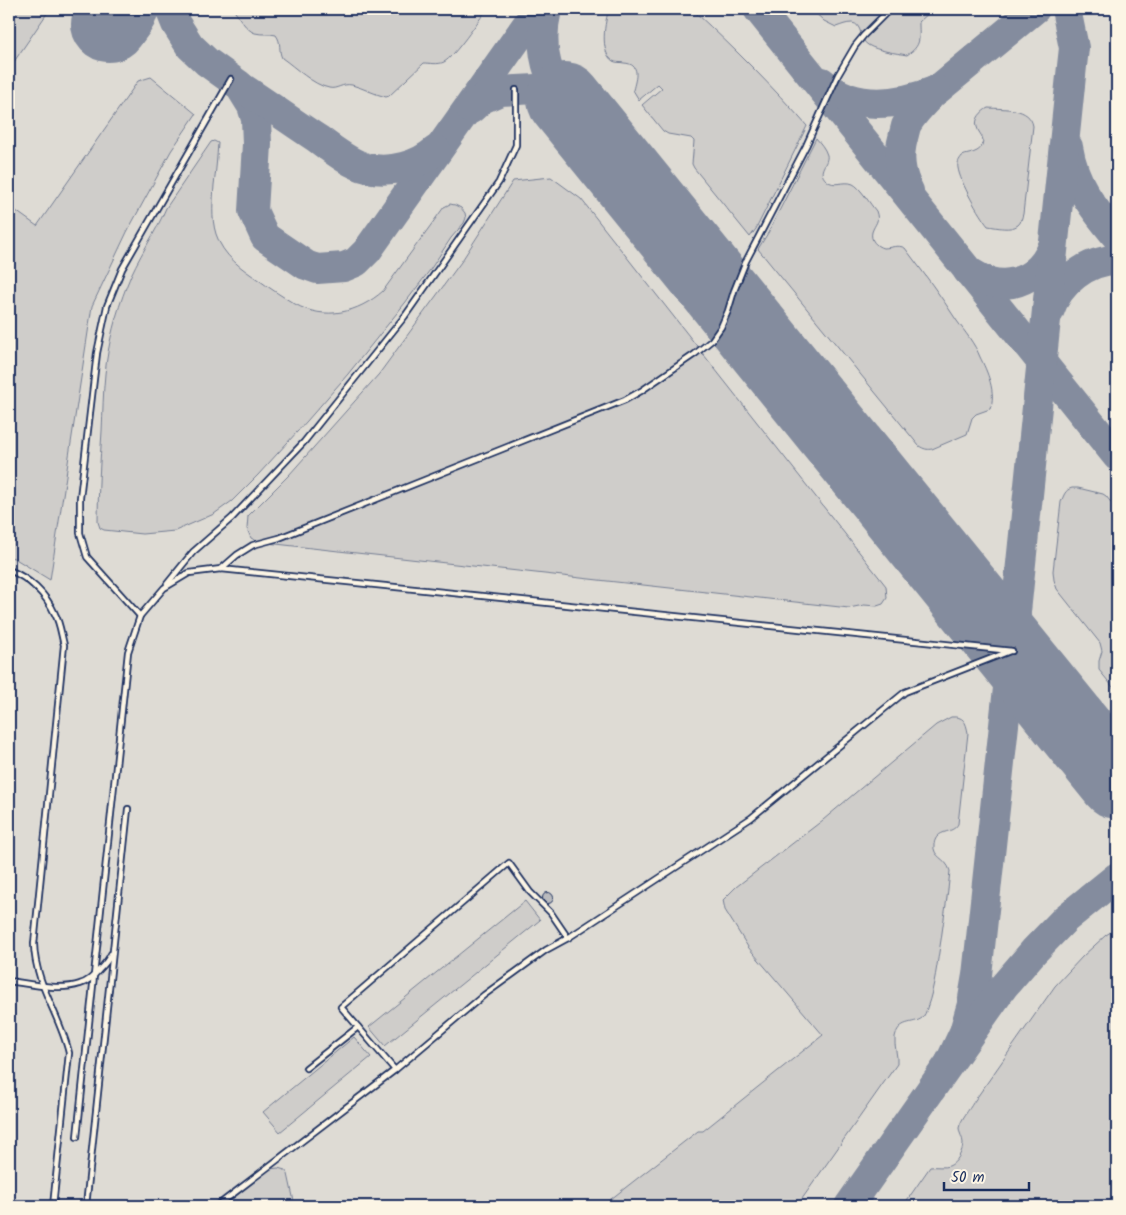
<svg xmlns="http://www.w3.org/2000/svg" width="1126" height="1215" font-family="Kalam,sans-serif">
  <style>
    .built { fill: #dedbd4 }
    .green { fill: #cfcdca; stroke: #757e94 }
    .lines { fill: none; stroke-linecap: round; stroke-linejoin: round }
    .taxiway { stroke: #848c9e; stroke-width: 30 }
    .runway { stroke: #848c9e; stroke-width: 76 }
    .building { fill: #babbbe; stroke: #1b2f5e }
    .service-casing { stroke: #1b2f5e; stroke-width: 8 }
    .service { stroke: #fcf5e5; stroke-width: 4.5 }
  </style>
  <rect width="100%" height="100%" fill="#eee9dd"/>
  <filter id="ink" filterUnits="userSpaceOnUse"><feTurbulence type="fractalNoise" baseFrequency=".02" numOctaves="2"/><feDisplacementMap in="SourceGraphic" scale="10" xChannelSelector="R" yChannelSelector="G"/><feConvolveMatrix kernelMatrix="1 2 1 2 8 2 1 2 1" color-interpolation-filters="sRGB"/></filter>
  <g filter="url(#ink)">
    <rect class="built" x="9" y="9" width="1108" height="1197"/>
    <g class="green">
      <polygon points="9,9 50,9 9,69"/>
      <path d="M233 9H487C479 20 454 57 444 62 438 65 430 63 424 63L389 96 386 97C374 94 363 88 352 85 342 83 337 90 329 88 313 85 295 67 282 58 278 50 282 43 276 35 269 33 262 35 255 33 247 31 238 16 233 9Z"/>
      <path d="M609 9H666L676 14 694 12 696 13C735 49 772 86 807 126L756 229 750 237 694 168 692 164 694 141 691 138 668 134 663 131 642 105 662 88 658 84 639 100 633 90C636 78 641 64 624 63 620 62 616 63 613 61 599 52 605 21 609 9Z"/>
      <path d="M811 9H854L857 12 862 9H940L931 11 919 22C919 39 922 45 907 55 896 53 878 51 868 45 859 40 863 24 852 23 846 23 842 25 836 27L824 21Z"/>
      <polygon points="151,77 196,114 171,151 127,232 92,306 50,580 14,558 9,557 9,206 37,226 138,81"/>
      <path d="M988 108C1004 109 1030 107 1033 126L1023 214C1022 217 1021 223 1018 225 1011 231 996 227 988 226 979 215 960 182 958 168 957 163 959 160 962 156 966 154 972 154 977 151 980 149 981 148 982 145 985 136 979 135 977 127 974 119 982 111 988 108Z"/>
      <path d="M816 138C820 143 825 148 827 155 829 164 816 170 826 180 834 188 844 180 853 184 860 187 870 204 876 211 880 222 875 223 872 232 870 240 876 246 883 248 892 248 897 244 905 248 923 272 941 296 957 321 965 332 975 344 980 357 987 371 997 393 990 409L976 414 972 418 967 434 932 449C927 450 924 449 919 446L758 249 768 233Z"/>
      <path d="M214 141 218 143C217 157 216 171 214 185 213 201 211 218 216 234 223 256 241 268 260 281 271 289 283 297 295 304 325 321 358 313 383 291L444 207 450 204 455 205 461 208 465 213 466 218 464 223 451 238 430 270 405 303 348 374 307 421 258 475 232 501 214 514 175 531 142 534 104 530 100 528 98 522C98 491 100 461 102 431 103 412 103 393 105 374 108 344 116 313 127 285 137 258 155 235 166 208L211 142Z"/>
      <polygon points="551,177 581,199 886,586 887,598 883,604 877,606 864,605 849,608 258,542 251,538 247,529 248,516 289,475 379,374 461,262 513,181"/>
      <path d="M1072 488H1078L1103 494 1106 496 1117 510V692L1099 670V661L1102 651 1100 643 1057 589 1054 580 1053 571 1061 502C1064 495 1065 490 1072 488Z"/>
      <path d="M951 717C964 716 966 722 968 733L958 824C952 835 937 828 934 844 932 858 946 857 950 871 948 894 944 917 941 940 937 963 935 986 927 1008 926 1012 925 1015 922 1018 913 1025 899 1019 895 1037 894 1047 898 1055 897 1064L797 1206H602L698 1131H703L823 1035 748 947 725 910 723 900 736 887 823 820 936 725Z"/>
      <polygon points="525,901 540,920 385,1046 369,1027"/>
      <path d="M1117 928V1206H903L930 1167C936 1166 944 1168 949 1166 957 1163 963 1151 963 1143 963 1138 959 1133 959 1128 961 1119 969 1110 973 1103L1055 986 1083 956 1106 935Z"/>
      <polygon points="354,1037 371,1057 280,1132 263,1112"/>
      <polygon points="278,1168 285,1170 288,1174 295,1206 224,1206 266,1171 270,1169"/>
    </g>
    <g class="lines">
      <g class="taxiway">
        <polyline points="170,9 176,24 190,46 207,62 239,85 252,106 256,119 257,144 253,211 265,237 306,265 317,269 344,267 356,262 367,251 538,9"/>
        <path d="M547 9C542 30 542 52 549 72 552 82 560 91 565 100"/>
        <polyline points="758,9 1117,456"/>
        <path d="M822 82C855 112 899 105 937 90L1035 9"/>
        <path d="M241 87C267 104 292 122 318 139 332 149 350 164 367 168 391 173 418 166 436 150"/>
        <polyline points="471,109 482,99 500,91 536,89 551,93 565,100"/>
        <path d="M1068 147C1074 185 1093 208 1117 237"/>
        <path d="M909 191C900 174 898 156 903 138 904 134 905 130 906 126 912 114 927 99 936 90"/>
        <path d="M968 271C975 275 982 280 990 282 1018 289 1043 273 1053 246"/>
        <path d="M1049 312C1058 283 1087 260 1117 260"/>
        <polyline points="950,1062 964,1032 972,1004 977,975 1012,651 1072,66 1074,48 1066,9"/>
        <polyline points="849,1206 1003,987 1034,951 1065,919 1117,877"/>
      </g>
      <g class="runway">
        <polyline points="109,24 120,9"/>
        <polyline points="565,100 1117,781"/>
      </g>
    </g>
    <circle class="building" cx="548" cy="898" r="5.5"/>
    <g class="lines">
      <defs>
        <g id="service">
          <polyline points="221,569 237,555 253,545 279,538 625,400 641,391 695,354 712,340 721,327 728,311 734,291 746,261 806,146 838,75 855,46 864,35 890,9"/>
          <path d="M9 570C29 578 46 594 55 614 60 623 61 634 64 645L34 944C35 984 60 1015 69 1053L53 1206"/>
          <polyline points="167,584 193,552 232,518 304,442 405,316 499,182 516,145 516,90"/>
          <polyline points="140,616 87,557 80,533 80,498 97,353 107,306 122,269 231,79"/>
          <path d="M9 981C30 984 60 991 80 984 88 982 94 976 99 970 104 965 108 961 111 954"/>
          <polyline points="306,1068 358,1027"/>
          <polyline points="395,1070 341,1007 509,863 530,892 551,913 568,938"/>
          <polyline points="77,1137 128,652 140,616 164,588 189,573 221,569 1012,651"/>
          <polyline points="86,1206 128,809"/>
          <polyline points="217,1206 395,1070 484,995 546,950 568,938 751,818 905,692 1010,651"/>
        </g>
      </defs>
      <use href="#service" class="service-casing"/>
      <use href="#service" class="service"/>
    </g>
  </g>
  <rect width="1126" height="1215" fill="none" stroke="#fcf5e5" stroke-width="30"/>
  <rect x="15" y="15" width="1096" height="1185" fill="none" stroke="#1b2f5e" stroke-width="2" filter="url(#ink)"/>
  <path d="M944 1182v8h85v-8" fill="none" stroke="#1b2f5e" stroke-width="2.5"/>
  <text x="951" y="1182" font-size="15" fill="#1b2f5e" stroke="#fcf5e5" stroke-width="4" paint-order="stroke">50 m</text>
</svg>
